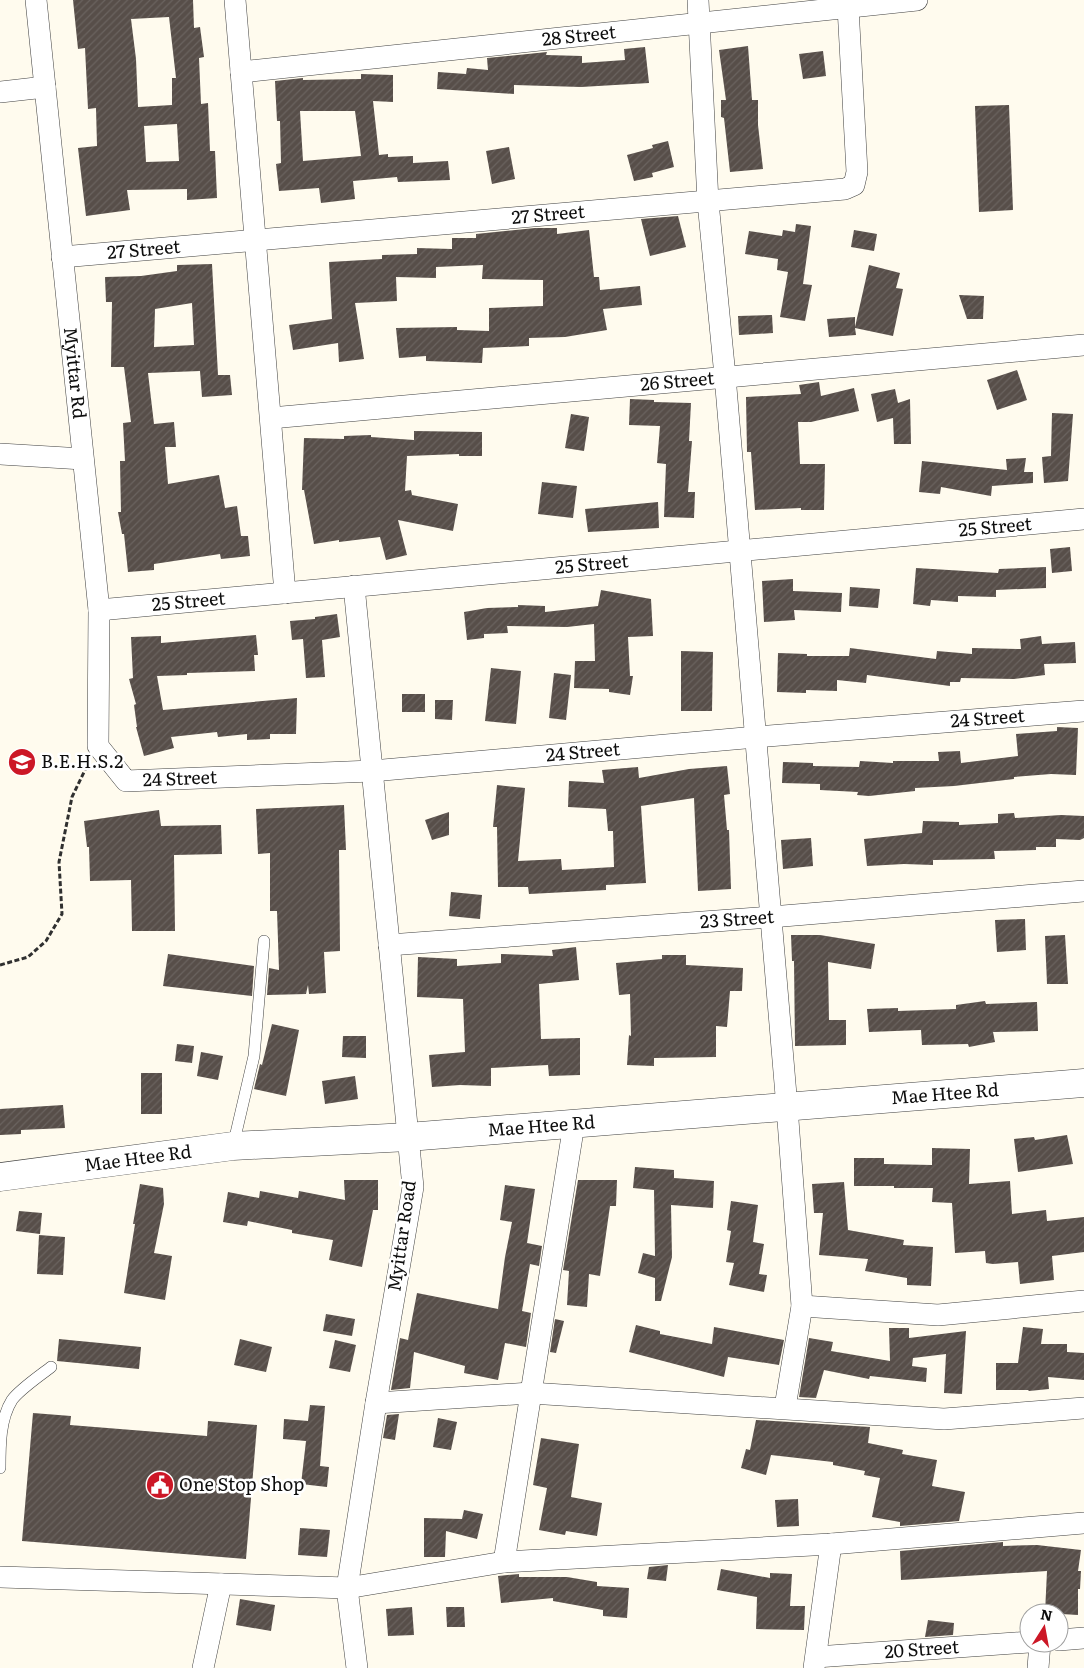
<svg xmlns="http://www.w3.org/2000/svg" width="1084" height="1668" font-family="Literata,serif">
  <style>
    .building { fill: url(#building-hatch); fill-rule: evenodd }
    .lines { fill: none; stroke-linecap: round; stroke-linejoin: round }
    .service-casing { stroke: #414141; stroke-width: 12 }
    .minor-casing { stroke: #414141; stroke-width: 22 }
    .tertiary-casing { stroke: #414141; stroke-width: 29 }
    .path { stroke: #303030; stroke-width: 3; stroke-dasharray: 5 2.5; stroke-linecap: butt }
    .service { stroke: #fff; stroke-width: 11 }
    .minor { stroke: #fff; stroke-width: 21 }
    .tertiary { stroke: #fff; stroke-width: 28 }
    .labels { text-anchor: middle; stroke-width: 5; stroke-linejoin: round; paint-order: stroke }
    .street-label { font-size: 18px; fill: #0e0e0e; stroke: #fff }
    .poi-label { font-size: 18px; fill: #0e0e0e; stroke: #fff; text-anchor: start }
  </style>
  <defs>
    <pattern id="building-hatch" width="6" height="6" patternUnits="userSpaceOnUse" patternTransform="scale(1.25)"><rect width="6" height="6" fill="#574e49"/><path d="M-1 1l2-2M0 6l6-6M5 7l2-2" fill="none" stroke="#6a635f"/></pattern>
  </defs>
  <rect width="100%" height="100%" fill="#fffbee"/>
  <g class="building">
    <path d="M73 0H193L194 28 200 27 204 57 199 58 201 104 208 103 210 151H215L217 198 187 200V189L127 190 130 210 86 216 78 148 97 146 96 108 88 109 85 48 78 49ZM169 17 176 78H172V105L138 107 136 59 131 19ZM177 124 179 161 146 162 144 126Z"/>
    <polygon points="748,46 752,100 758,100 758,125 763,169 730,172 724,118 721,117 721,100 726,100 719,50"/>
    <polygon points="645,47 649,83 581,87 514,85 514,94 437,89 438,72 466,74 467,68 488,70 487,58 547,52 546,55 582,56 582,63 625,60 624,49"/>
    <polygon points="823,51 826,76 803,79 799,54"/>
    <path d="M361 74 393 75V102L373 101 379 155 388 154V157L413 156V163L448 161 450 180 398 182 397 177 353 181 355 199 321 203 319 188 279 191 276 164 281 163 280 121H277L275 81 303 78V80L361 79ZM300 111H355L361 156 303 161Z"/>
    <polygon points="1009,105 1013,210 979,212 975,106"/>
    <polygon points="668,141 674,167 652,173 653,177 634,181 627,155 653,148 652,145"/>
    <polygon points="509,147 515,179 492,184 486,151"/>
    <polygon points="678,216 686,247 650,256 641,219"/>
    <polygon points="796,224 811,226 803,284 812,285 805,321 780,317 788,272 777,270 778,259 745,254 749,231 782,236 783,230 795,232"/>
    <polygon points="535,228 557,228 557,234 589,230 594,277 599,277 600,290 640,286 642,305 603,309 607,330 565,337 529,338 529,346 483,348 482,363 426,361 426,356 399,358 396,328 457,327 457,330 489,331 489,308 543,306 543,280 482,279 483,265 436,267 436,278 396,277 397,301 355,303 364,359 339,362 338,343 293,350 289,325 332,319 329,262 382,259 382,255 417,254 417,248 452,249 452,238 476,238 476,234"/>
    <polygon points="854,230 877,234 874,251 851,247"/>
    <path d="M212 264 218 375H230L232 395 202 397 200 371 148 373 154 424 174 422 176 447H165L168 484 219 475 225 508 237 506 241 536H248L250 556 221 559 220 554 154 564V570L128 572 124 534H122L118 512H121L120 461H125L123 423 131 422 124 367H111L112 302H106L105 277 141 276 177 271V265ZM192 303 194 345 154 347 155 309Z"/>
    <polygon points="869,265 900,273 896,288 903,289 893,336 855,328 856,335 829,337 827,319 855,317 855,327"/>
    <polygon points="959,295 984,296 983,319 967,319"/>
    <polygon points="772,315 773,333 739,335 738,316"/>
    <polygon points="1017,370 1027,400 997,410 987,380"/>
    <polygon points="819,382 821,396 854,388 859,411 811,422 798,422 800,464 825,464 824,510 801,510 801,508 755,510 751,452 747,452 746,397 801,394 799,385"/>
    <polygon points="895,389 898,403 910,399 911,444 894,444 893,418 877,422 871,394"/>
    <polygon points="630,399 654,400 654,402 691,403 689,441 692,441 688,492 695,492 694,518 664,517 666,464 657,463 660,426 629,425"/>
    <polygon points="1052,413 1073,414 1068,481 1044,483 1042,457 1051,456"/>
    <polygon points="571,414 589,417 584,451 565,448"/>
    <polygon points="414,431 482,432 482,456 459,456 459,454 407,456 405,491 411,490 412,495 458,504 453,531 398,520 407,555 386,560 380,537 339,542 339,540 314,544 304,490 302,490 304,438 344,439 344,436 371,435 371,437 414,440"/>
    <polygon points="1026,458 1024,472 1033,472 1033,483 992,486 991,496 941,487 940,494 919,492 922,461 1007,470 1006,459"/>
    <polygon points="542,482 577,486 573,518 538,514"/>
    <polygon points="658,502 659,528 588,532 585,509"/>
    <polygon points="1070,547 1072,571 1052,573 1050,549"/>
    <polygon points="1046,567 1046,588 996,590 996,597 958,596 958,602 931,600 930,606 913,604 916,568 998,573 999,569"/>
    <polygon points="793,579 793,591 842,593 841,612 794,610 795,620 764,622 762,581"/>
    <polygon points="850,587 880,589 878,608 849,606"/>
    <polygon points="601,590 651,599 653,636 628,637 630,676 633,676 630,695 609,692 609,689 574,688 575,661 595,661 594,624 567,627 507,626 508,633 484,634 484,638 467,640 464,612 487,608 518,607 518,605 545,606 545,612 598,606"/>
    <polygon points="337,614 340,637 322,640 325,677 306,678 303,639 292,640 290,621 315,619 315,617"/>
    <polygon points="256,635 258,655 254,655 255,671 187,673 187,675 157,676 163,710 297,698 296,734 270,734 270,739 247,740 247,734 218,737 217,732 171,737 174,748 144,756 136,727 137,727 134,705 136,704 129,679 133,678 131,637 161,636 161,643"/>
    <polygon points="1041,636 1042,644 1075,642 1076,663 1044,664 1045,675 1014,679 961,678 960,682 950,682 950,686 867,675 866,683 837,680 837,691 806,690 806,693 777,692 778,653 807,654 807,656 849,656 850,648 936,659 937,651 972,654 972,648 1021,649 1020,639"/>
    <polygon points="681,651 713,652 712,711 681,711"/>
    <polygon points="491,668 521,671 516,724 485,721"/>
    <polygon points="554,673 571,675 566,720 549,718"/>
    <rect x="402" y="694" width="23" height="18"/>
    <polygon points="435,700 453,700 452,720 435,719"/>
    <polygon points="1057,727 1078,728 1076,775 1051,774 1014,777 1014,779 954,786 915,788 915,791 869,796 857,795 858,792 820,790 820,784 782,783 783,762 813,763 813,766 859,767 860,761 893,763 893,761 939,761 938,752 960,751 961,763 1018,756 1016,734 1057,731"/>
    <polygon points="727,766 730,794 724,795 727,830 729,830 731,889 698,891 694,798 641,806 646,883 606,885 606,890 529,894 528,887 498,887 497,827 493,827 497,785 525,788 518,861 561,859 562,870 614,867 613,831 608,831 606,809 568,807 569,781 604,783 602,770 638,767 639,778 689,769"/>
    <polygon points="344,805 346,850 339,850 340,951 324,952 326,993 309,994 308,985 306,994 267,995 269,968 279,970 277,911 270,911 270,853 258,854 256,809"/>
    <polygon points="159,810 161,826 221,825 222,854 174,855 175,931 132,931 131,880 90,881 89,847 87,847 84,821"/>
    <polygon points="449,812 449,835 432,840 425,820"/>
    <polygon points="1014,813 1015,818 1061,815 1084,816 1084,838 1080,840 1056,839 1056,847 1036,847 1036,850 994,851 995,859 933,860 933,865 904,864 867,866 864,839 922,833 923,821 959,822 959,825 998,823 998,814"/>
    <polygon points="811,838 813,866 783,869 781,840"/>
    <polygon points="451,892 482,895 480,919 449,916"/>
    <polygon points="1025,919 1026,950 997,952 995,920"/>
    <polygon points="791,935 820,935 875,944 871,969 828,962 829,1020 846,1020 846,1045 795,1046 794,961 792,961"/>
    <polygon points="1065,935 1068,984 1047,984 1045,936"/>
    <polygon points="576,947 579,980 539,984 541,1039 580,1038 580,1075 549,1076 548,1065 491,1068 491,1086 460,1085 432,1087 429,1055 465,1052 463,999 417,997 418,957 457,959 457,966 501,963 501,954 553,956 552,950"/>
    <polygon points="168,954 254,966 252,996 163,986"/>
    <polygon points="662,955 686,955 686,965 743,968 742,991 730,991 727,1027 716,1026 716,1057 654,1058 654,1066 627,1065 629,1035 631,1036 630,994 619,995 616,963 662,959"/>
    <polygon points="985,1001 986,1004 1037,1002 1038,1031 993,1032 995,1042 969,1047 968,1044 922,1045 921,1030 869,1032 867,1009 898,1008 898,1011 956,1009 956,1005"/>
    <polygon points="272,1024 299,1030 286,1096 254,1089 260,1064 262,1065"/>
    <polygon points="343,1036 366,1036 366,1058 342,1057"/>
    <polygon points="177,1044 194,1046 192,1063 175,1061"/>
    <polygon points="201,1052 223,1056 218,1080 197,1076"/>
    <rect x="141" y="1073" width="21" height="41"/>
    <polygon points="355,1076 358,1099 325,1104 322,1081"/>
    <polygon points="63,1105 65,1128 21,1130 21,1134 0,1135 0,1109"/>
    <polygon points="1067,1135 1073,1164 1018,1172 1014,1139 1034,1137 1035,1140"/>
    <polygon points="932,1148 970,1149 969,1184 1010,1181 1012,1214 1046,1210 1047,1221 1084,1217 1084,1252 1052,1256 1054,1280 1020,1284 1018,1262 993,1264 986,1263 985,1251 955,1253 952,1203 932,1202 933,1188 894,1188 894,1186 854,1186 854,1158 884,1158 884,1164 932,1165"/>
    <polygon points="635,1167 674,1170 674,1178 714,1181 713,1208 671,1205 672,1257 661,1301 655,1301 655,1278 638,1273 643,1253 655,1256 654,1190 633,1188"/>
    <polygon points="344,1180 378,1180 378,1210 373,1210 362,1267 329,1260 333,1240 292,1233 292,1230 248,1221 247,1226 223,1222 228,1192 259,1198 260,1191 298,1198 299,1191 345,1200"/>
    <polygon points="578,1180 617,1180 616,1206 610,1206 600,1276 589,1274 587,1307 567,1305 569,1271 563,1270"/>
    <polygon points="844,1182 848,1230 904,1240 903,1245 933,1247 931,1286 907,1285 907,1278 865,1271 868,1259 819,1255 823,1213 814,1213 812,1184"/>
    <polygon points="140,1184 163,1188 164,1204 154,1253 172,1256 165,1300 124,1293 135,1224 133,1224"/>
    <polygon points="505,1185 535,1189 527,1243 542,1246 539,1266 530,1264 522,1311 531,1313 526,1347 505,1343 498,1380 464,1373 465,1366 414,1352 410,1388 391,1390 400,1338 408,1340 417,1293 498,1309 505,1257 512,1222 500,1220"/>
    <polygon points="731,1201 758,1205 753,1242 764,1244 759,1274 767,1275 764,1292 729,1285 734,1263 726,1262 731,1231 727,1230"/>
    <polygon points="19,1211 42,1213 40,1234 16,1231"/>
    <polygon points="39,1235 65,1237 63,1275 37,1274"/>
    <polygon points="326,1314 355,1319 352,1336 323,1331"/>
    <polygon points="555,1319 564,1321 556,1353 550,1352"/>
    <polygon points="636,1325 660,1331 660,1334 712,1344 714,1327 784,1340 779,1365 728,1357 724,1377 629,1352"/>
    <polygon points="1023,1327 1043,1329 1041,1344 1067,1344 1067,1352 1084,1353 1084,1380 1048,1377 1049,1389 1029,1391 1028,1390 996,1390 996,1363 1018,1363"/>
    <polygon points="889,1328 909,1328 909,1338 966,1331 962,1394 944,1393 946,1354 913,1358 912,1366 927,1368 926,1382 870,1376 869,1379 824,1370 816,1398 799,1397 809,1338 833,1342 831,1351 890,1361"/>
    <polygon points="59,1339 141,1347 139,1369 57,1361"/>
    <polygon points="240,1339 272,1347 266,1372 234,1365"/>
    <polygon points="335,1340 356,1345 350,1372 329,1368"/>
    <polygon points="310,1405 325,1406 320,1466 329,1467 327,1487 301,1484 306,1441 283,1439 284,1419 308,1421"/>
    <polygon points="33,1413 71,1416 70,1425 207,1436 208,1421 257,1425 246,1559 22,1541"/>
    <polygon points="399,1414 395,1440 383,1438 387,1415"/>
    <polygon points="438,1418 457,1422 451,1450 433,1447"/>
    <polygon points="756,1420 870,1427 868,1443 903,1450 902,1454 937,1460 932,1486 965,1492 959,1521 900,1526 900,1522 872,1517 880,1478 864,1475 865,1471 833,1465 833,1462 771,1455 766,1475 741,1468 746,1449 750,1450"/>
    <polygon points="541,1438 579,1444 571,1497 602,1503 597,1536 566,1531 565,1535 539,1530 547,1488 533,1485"/>
    <polygon points="798,1499 799,1526 777,1527 775,1500"/>
    <polygon points="464,1510 483,1514 477,1539 446,1531 445,1557 424,1557 424,1518 462,1519"/>
    <polygon points="300,1528 330,1530 327,1557 298,1555"/>
    <polygon points="1003,1542 1003,1546 1037,1545 1081,1550 1078,1571 1081,1571 1080,1589 1078,1589 1078,1615 1045,1613 1047,1571 901,1580 900,1551"/>
    <polygon points="668,1565 666,1581 647,1579 649,1567"/>
    <polygon points="721,1569 770,1578 770,1573 792,1574 790,1606 805,1606 804,1630 756,1629 757,1597 717,1590"/>
    <polygon points="519,1574 519,1577 567,1577 597,1582 597,1586 629,1588 627,1618 603,1616 603,1610 553,1601 553,1598 501,1603 498,1576"/>
    <polygon points="240,1599 275,1605 271,1631 236,1625"/>
    <polygon points="412,1607 414,1635 388,1636 386,1609"/>
    <polygon points="446,1607 464,1607 465,1627 447,1627"/>
    <polygon points="928,1620 954,1623 953,1635 925,1637"/>
  </g>
  <g class="lines">
    <defs>
      <g id="service">
        <polyline points="233,1146 254,1056 264,941"/>
        <path d="M0 1468C0 1445 0 1419 12 1400 20 1389 41 1375 51 1367"/>
      </g>
      <g id="minor">
        <path id="s1" d="M36 0 99 610 98 746 126 781 372 771 756 737 1084 711"/>
        <polyline points="235,0 285,593"/>
        <polyline points="698,0 708,202 725,376 787,1107 802,1306 785,1407"/>
        <path id="s2" d="M241 72 917 0"/>
        <polyline points="0,92 45,87"/>
        <path id="s3" d="M62 257 845 189 854 185 857 172 848 7"/>
        <path id="s4" d="M271 418 1084 345"/>
        <polyline points="0,454 83,459"/>
        <polyline points="354,586 413,1187 376,1403 347,1588 357,1668"/>
        <path id="s5" d="M99 610 1084 519"/>
        <path id="s6" d="M389 945 771 917 1084 891"/>
        <polyline points="802,1306 938,1315 1084,1301"/>
        <polyline points="376,1403 530,1393 944,1419 1084,1408"/>
        <polyline points="504,1562 574,1124"/>
        <polyline points="0,1577 347,1588 504,1562 831,1544 1084,1523"/>
        <polyline points="1059,1640 1084,1638"/>
        <path id="s7" d="M816 1657 1029 1642"/>
        <polyline points="203,1668 221,1584"/>
        <polyline points="814,1668 831,1544"/>
        <polyline points="1038,1668 1040,1643"/>
      </g>
      <g id="tertiary">
        <path id="s8" d="M0 1177 233 1146 408 1137 1084 1083"/>
      </g>
    </defs>
    <use href="#service" class="service-casing"/>
    <use href="#minor" class="minor-casing"/>
    <use href="#tertiary" class="tertiary-casing"/>
    <polyline class="path" points="0,965 28,957 46,941 62,914 59,862 72,797 87,766"/>
    <use href="#service" class="service"/>
    <use href="#minor" class="minor"/>
    <use href="#tertiary" class="tertiary"/>
  </g>
  <defs>
    <symbol id="school-disc" viewBox="-11 -11 22 22"><circle r="9.5" fill="#cc1726" stroke="#fff"/><path d="M0-5L7-2L0 1L-7-2ZM-4 1L0 2.5L4 1V4Q0 6-4 4Z" fill="#fff"/></symbol>
    <symbol id="civic-disc" viewBox="-11 -11 22 22"><circle r="9.5" fill="#cc1726" stroke="#fff"/><path d="M-.6-6.5H3V-4.5H.6V-3L4-1V1h2V6H-6V1h2V-1L-.6-3ZM-1.2 2.5V6h2.4V2.5Z" fill="#fff"/></symbol>
  </defs>
  <g fill-rule="evenodd">
    <use href="#school-disc" x="6" y="746" width="32" height="32"/>
    <use href="#civic-disc" x="144" y="1469" width="32" height="32"/>
  </g>
  <g class="labels">
    <g class="street-label">
      <text dy="6" stroke="none"><textPath href="#s2" startOffset="340">28 Street</textPath></text>
      <text dy="6" stroke="none"><textPath href="#s3" startOffset="488">27 Street</textPath></text>
      <text dy="6" stroke="none"><textPath href="#s3" startOffset="82">27 Street</textPath></text>
      <text dy="6" stroke="none"><textPath href="#s1" startOffset="375">Myittar Rd</textPath></text>
      <text dy="6" stroke="none"><textPath href="#s4" startOffset="408">26 Street</textPath></text>
      <text dy="6" stroke="none"><textPath href="#s5" startOffset="900">25 Street</textPath></text>
      <text dy="6" stroke="none"><textPath href="#s5" startOffset="495">25 Street</textPath></text>
      <text dy="6" stroke="none"><textPath href="#s5" startOffset="90">25 Street</textPath></text>
      <text dy="6" stroke="none"><textPath href="#s1" startOffset="1658">24 Street</textPath></text>
      <text dy="6" stroke="none"><textPath href="#s1" startOffset="1252">24 Street</textPath></text>
      <text dy="6" stroke="none"><textPath href="#s1" startOffset="848">24 Street</textPath></text>
      <text dy="6" stroke="none"><textPath href="#s6" startOffset="349">23 Street</textPath></text>
      <text dy="6" stroke="none"><textPath href="#s8" startOffset="949">Mae Htee Rd</textPath></text>
      <text dy="6" stroke="none"><textPath href="#s8" startOffset="544">Mae Htee Rd</textPath></text>
      <text dy="6" stroke="none"><textPath href="#s8" startOffset="139">Mae Htee Rd</textPath></text>
      <text transform="translate(402 1236) rotate(-82)" y="6">Myittar Road</text>
      <text dy="6" stroke="none"><textPath href="#s7" startOffset="106">20 Street</textPath></text>
    </g>
    <g class="poi-label">
      <text x="41" y="768">B.E.H.S.2</text>
      <text x="179" y="1491">One Stop Shop</text>
    </g>
  </g>
  <g transform="translate(1044 1628) rotate(11)"><circle r="24" fill="#ffffff" stroke="#9f9f9f"/>
  <path d="M0-4L9 19L0 12L-9 19Z" fill="#cc1726"/>
  <text y="-8" font-size="14" font-weight="bold" text-anchor="middle" fill="#0e0e0e">N</text>
  </g>
</svg>
